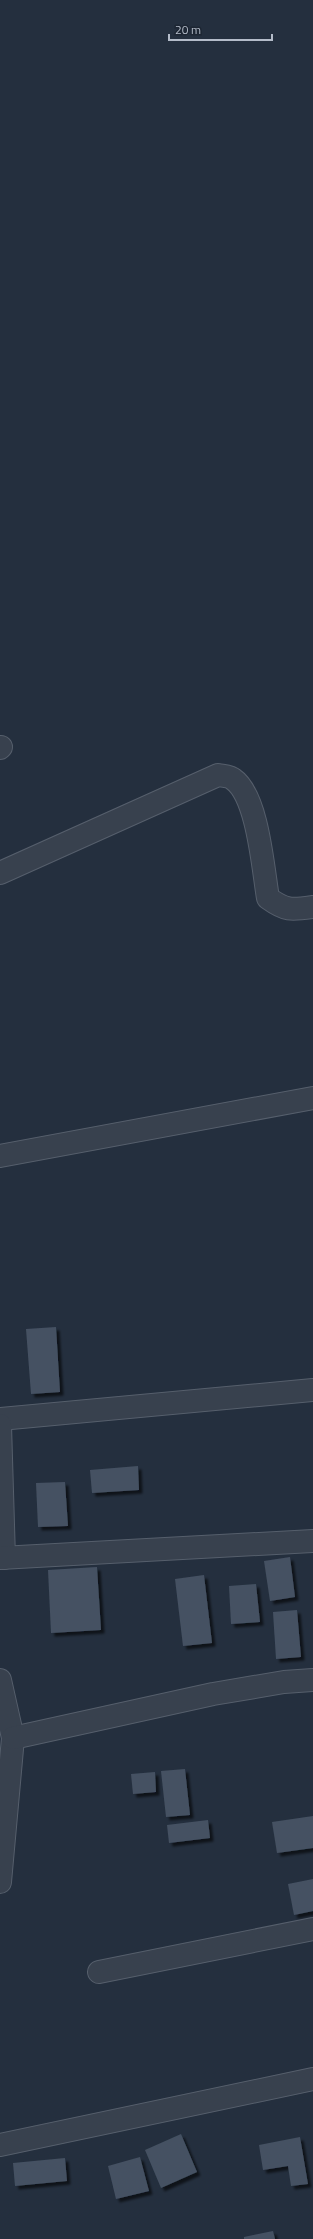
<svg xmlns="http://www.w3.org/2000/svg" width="313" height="2239" font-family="'Titillium Web',sans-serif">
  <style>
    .building { fill: #455162; filter: url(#shadow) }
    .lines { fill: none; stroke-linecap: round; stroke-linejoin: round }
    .minor-casing { stroke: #565f6c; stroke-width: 24 }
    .minor { stroke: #38414e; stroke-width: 22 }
  </style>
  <defs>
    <filter id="shadow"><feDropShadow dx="3.5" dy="3.5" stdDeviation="1" flood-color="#0009"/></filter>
  </defs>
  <rect width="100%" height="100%" fill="#242f3e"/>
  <g class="building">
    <polygon points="56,1327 60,1392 31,1394 26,1329"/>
    <polygon points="138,1466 139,1490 92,1493 90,1470"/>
    <polygon points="65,1482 68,1526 38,1527 36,1483"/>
    <polygon points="290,1557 295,1597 270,1601 264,1561"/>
    <polygon points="97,1567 101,1630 51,1633 48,1570"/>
    <polygon points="204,1575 212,1643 183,1646 175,1579"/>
    <polygon points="256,1584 260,1622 231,1624 229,1586"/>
    <polygon points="297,1610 301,1657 276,1659 273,1612"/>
    <polygon points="185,1769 190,1815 166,1817 161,1771"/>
    <polygon points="155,1772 156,1792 133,1794 131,1774"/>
    <polygon points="313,1816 313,1848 277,1853 272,1822"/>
    <polygon points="208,1820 210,1838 169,1843 167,1825"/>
    <polygon points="313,1879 313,1911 294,1915 288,1884"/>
    <polygon points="181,2134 197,2172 161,2188 145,2150"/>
    <polygon points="300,2137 308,2184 291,2186 288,2166 263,2170 259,2145"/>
    <polygon points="140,2157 149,2191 116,2199 108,2166"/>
    <polygon points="65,2158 67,2181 15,2186 13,2163"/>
    <polygon points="273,2231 275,2239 244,2239 244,2237"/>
  </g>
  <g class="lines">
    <defs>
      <g id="minor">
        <polyline points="0,748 1,747"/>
        <path d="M0 873 218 775C223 776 230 776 233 779 258 796 263 869 268 898 286 911 291 910 313 907"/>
        <polyline points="0,1156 313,1098"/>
        <polyline points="0,1419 313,1390"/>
        <polyline points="0,1425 4,1558"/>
        <polyline points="0,1558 313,1541"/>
        <polyline points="0,1680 13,1738 0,1882"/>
        <polyline points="13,1738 213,1694 284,1682 313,1680"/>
        <polyline points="99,1972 313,1929"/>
        <polyline points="0,2145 313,2079"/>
      </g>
    </defs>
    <use href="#minor" class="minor-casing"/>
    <use href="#minor" class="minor"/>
  </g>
  <path d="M169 34v6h103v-6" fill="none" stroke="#b4bcc9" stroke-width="2"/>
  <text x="175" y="34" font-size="12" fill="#b4bcc9" stroke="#1d2633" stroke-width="3" paint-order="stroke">20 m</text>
</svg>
